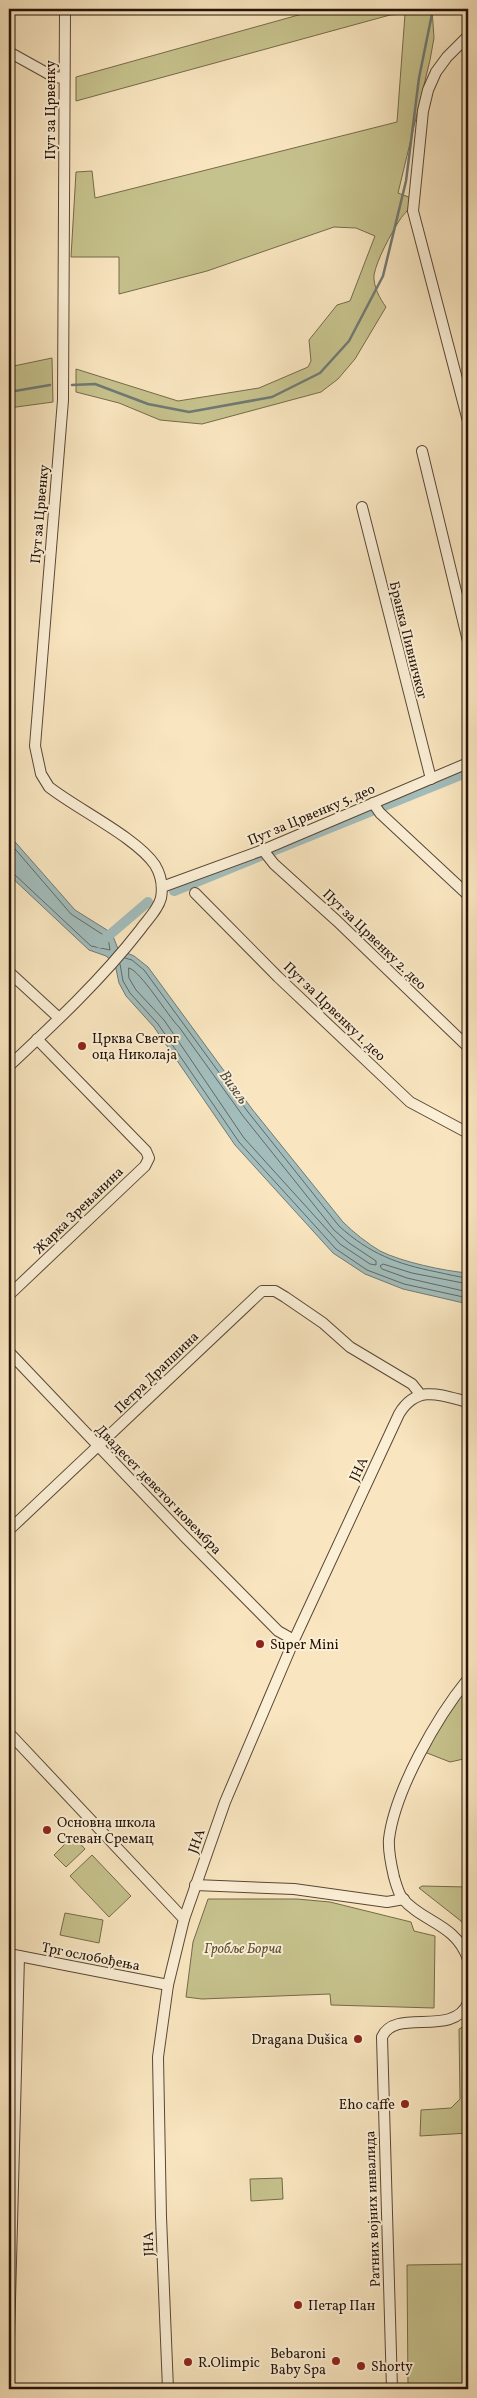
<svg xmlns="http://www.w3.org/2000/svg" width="477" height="2398" font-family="Vollkorn,serif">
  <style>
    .green { fill: #c6c28d; stroke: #766a4a }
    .water { fill: #a2bdbc; stroke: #707974 }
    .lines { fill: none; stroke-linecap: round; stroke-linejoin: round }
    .shore { stroke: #646862; stroke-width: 1 }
    .stream { stroke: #707974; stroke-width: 2.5 }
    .canal { stroke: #a2bdbc; stroke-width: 10 }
    .minor-casing { stroke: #5a4735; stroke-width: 12 }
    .minor { stroke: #fbefd6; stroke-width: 10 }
    .poi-dot { fill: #8f2418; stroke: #fbefd6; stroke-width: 2 }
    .labels { text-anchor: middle; stroke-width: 4; stroke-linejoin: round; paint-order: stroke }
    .street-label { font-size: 14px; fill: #251207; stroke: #fbefd6 }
    .poi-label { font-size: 14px; fill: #251207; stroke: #fbefd6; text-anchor: start }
    .park-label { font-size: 14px; font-style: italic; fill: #5d5036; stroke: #fbefd6 }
    .water-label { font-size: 15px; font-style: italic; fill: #514e46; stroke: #fbefd6 }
  </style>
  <rect width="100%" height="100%" fill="#f9e6c0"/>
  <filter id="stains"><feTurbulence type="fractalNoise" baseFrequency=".004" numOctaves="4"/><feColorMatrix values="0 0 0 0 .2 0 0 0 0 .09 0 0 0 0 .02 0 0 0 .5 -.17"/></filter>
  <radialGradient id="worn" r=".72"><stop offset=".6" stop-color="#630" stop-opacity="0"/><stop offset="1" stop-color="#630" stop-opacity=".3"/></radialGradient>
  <g class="green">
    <path d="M320 9H432L434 38 430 60 398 193 411 198C410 212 406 210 399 221 391 234 377 259 374 275 373 286 380 299 386 307L355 359 338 379 321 392 202 424 160 420 119 403 76 392V369L178 401 259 388 308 367 311 361 309 340 337 305 350 301 375 236 356 228 334 227 207 271 119 294V257H71L76 172 92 171 95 198 397 122 405 14 390 15 76 101V77Z"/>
    <polygon points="52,358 53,402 9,408 9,367"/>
    <polygon points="468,1679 468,1758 450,1762 422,1751"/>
    <polygon points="73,1836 85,1849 66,1867 54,1855"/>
    <polygon points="92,1855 131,1896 109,1917 70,1876"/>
    <polygon points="422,1886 468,1887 468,1930 461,1921 419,1888"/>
    <polygon points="208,1899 297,1899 330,1902 411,1922 414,1931 435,1936 434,2008 331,2005 330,1994 202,1999 186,1997 193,1942"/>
    <polygon points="65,1913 103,1920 99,1943 60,1935"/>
    <polygon points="468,2024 468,2133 420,2136 421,2110 451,2108 460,2099 459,2029"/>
    <polygon points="282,2178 283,2199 251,2201 250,2179"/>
    <polygon points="468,2264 468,2389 408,2389 407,2265"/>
  </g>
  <path class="water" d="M9 835 75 910 107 930 113 936 118 949 134 956 148 967 252 1109 343 1222C354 1233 367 1243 380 1251 402 1262 444 1271 468 1273V1304L403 1289 365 1274 333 1253 235 1145 154 1027 126 996 119 983 115 964 106 956 89 950 9 875Z"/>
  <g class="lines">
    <g class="shore">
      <polyline points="9,842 71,914 108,938 110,950 91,946 14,874 9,872"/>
      <path d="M125 958 132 960 144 970 248 1112 339 1226C370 1254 397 1264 437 1272 447 1274 458 1277 468 1278"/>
      <polyline points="120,964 123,981 130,993 158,1024 239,1142 336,1249 367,1270 404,1284 468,1298"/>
      <path d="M129 968C141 971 167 1015 179 1027L243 1116 334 1230 349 1243 376 1261V1265L370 1264 340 1244 244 1138 164 1020 136 990 129 978Z"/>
      <polyline points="468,1284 412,1273 383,1264 380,1266 382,1269 407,1278 468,1292"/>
    </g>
    <g class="stream">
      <polyline points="72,385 95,384 148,404 189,412 272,397 320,373 349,341 383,276 406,181 419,78 433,9"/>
      <polyline points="9,392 50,385"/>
    </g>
    <g class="canal">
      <polyline points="174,891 468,772"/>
      <polyline points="100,943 148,902"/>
    </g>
    <defs>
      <g id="minor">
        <polyline points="468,36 447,57 436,72 428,90 423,111 413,211 468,421"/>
        <polyline points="9,52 54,77 64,78"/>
        <polyline points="422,451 468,641"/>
        <polyline points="362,507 431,779"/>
        <polyline points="373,803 380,813 468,895"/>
        <polyline points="263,850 274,864 337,921 468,1047"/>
        <polyline points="162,887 263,850 468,763"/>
        <polyline points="195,893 278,977 410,1102 468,1133"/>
        <polyline points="9,972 59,1018"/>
        <path d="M9 1066C55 1023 102 979 140 930 147 920 158 910 161 898 163 887 161 875 155 865 137 838 77 809 49 787L41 774 35 746 63 400 65 9"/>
        <polyline points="9,1295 145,1166 149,1158 146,1151 37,1039"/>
        <polyline points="9,1352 186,1538 278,1631 294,1640"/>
        <polyline points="9,1530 262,1291 275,1291 285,1297 323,1323 350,1347 412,1384 420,1394"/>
        <path d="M468 1679C437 1717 395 1790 389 1839 388 1852 391 1864 394 1877 396 1884 398 1892 402 1898 423 1923 455 1923 468 1959"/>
        <polyline points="9,1733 184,1919"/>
        <polyline points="195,1885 294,1889 387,1902 404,1899"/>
        <polyline points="9,1954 168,1985"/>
        <polyline points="9,2338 19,1956"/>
        <path d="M168 2389 161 2217 158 2057 168 1985 184 1919 225 1802 294 1640 399 1414C417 1384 441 1395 468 1402"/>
        <path d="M392 2389 382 2037C395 2007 453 2038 468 2003"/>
      </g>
    </defs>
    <use href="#minor" class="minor-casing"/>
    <use href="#minor" class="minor"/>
  </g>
  <g class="poi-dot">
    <circle cx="82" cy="1046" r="5"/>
    <circle cx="260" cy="1644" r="5"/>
    <circle cx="47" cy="1830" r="5"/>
    <circle cx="358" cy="2039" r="5"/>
    <circle cx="405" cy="2104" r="5"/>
    <circle cx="298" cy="2305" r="5"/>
    <circle cx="336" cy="2361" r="5"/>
    <circle cx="188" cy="2362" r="5"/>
    <circle cx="361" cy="2366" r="5"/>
  </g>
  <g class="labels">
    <g class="street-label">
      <text transform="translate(50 110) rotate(-90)" y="5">Пут за Црвенку</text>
      <text transform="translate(39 514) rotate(-85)" y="5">Пут за Црвенку</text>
      <text transform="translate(409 640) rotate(76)" y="5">Бранка Пивничког</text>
      <text transform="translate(311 814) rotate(-23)" y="5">Пут за Црвенку 5. део</text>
      <text transform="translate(375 939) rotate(44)" y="5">Пут за Црвенку 2. део</text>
      <text transform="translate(335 1011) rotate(44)" y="5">Пут за Црвенку 1. део</text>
      <text transform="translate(78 1210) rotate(-44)" y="5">Жарка Зрењанина</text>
      <text transform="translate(156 1372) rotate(-44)" y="5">Петра Драпшина</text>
      <text transform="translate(358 1469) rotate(-65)" y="5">ЈНА</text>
      <text transform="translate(159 1489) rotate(46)" y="5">Двадесет деветог новембра</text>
      <text transform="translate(196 1841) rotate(-70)" y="5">ЈНА</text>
      <text transform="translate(91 1956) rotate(11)" y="5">Трг ослобођења</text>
      <text transform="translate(372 2209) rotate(-92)" y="5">Ратних војних инвалида</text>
      <text transform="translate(148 2244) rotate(-92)" y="5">ЈНА</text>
    </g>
    <g class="poi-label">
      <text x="92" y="1043">Црква Светог<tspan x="92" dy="16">оца Николаја</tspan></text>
      <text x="270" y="1649">Super Mini</text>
      <text x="57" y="1827">Основна школа<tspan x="57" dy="16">Стеван Сремац</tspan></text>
      <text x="348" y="2044" text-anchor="end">Dragana Dušica</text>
      <text x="395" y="2109" text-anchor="end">Eho caffe</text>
      <text x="308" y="2310">Петар Пан</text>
      <text x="326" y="2358" text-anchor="end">Bebaroni<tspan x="326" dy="16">Baby Spa</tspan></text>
      <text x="198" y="2367">R.Olimpic</text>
      <text x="371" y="2371">Shorty</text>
    </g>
    <g class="park-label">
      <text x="243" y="1953">Гробље Борча</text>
    </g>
    <g class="water-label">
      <text transform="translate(234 1087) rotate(54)" y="5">Визељ</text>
    </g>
  </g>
  <rect width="477" height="2398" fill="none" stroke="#f9e6c0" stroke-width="30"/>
  <rect x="10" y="10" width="457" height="2378" fill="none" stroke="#251207" stroke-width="2.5"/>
  <rect x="15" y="15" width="447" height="2368" fill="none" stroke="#251207"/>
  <rect width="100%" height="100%" filter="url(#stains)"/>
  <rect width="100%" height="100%" fill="url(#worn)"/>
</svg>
